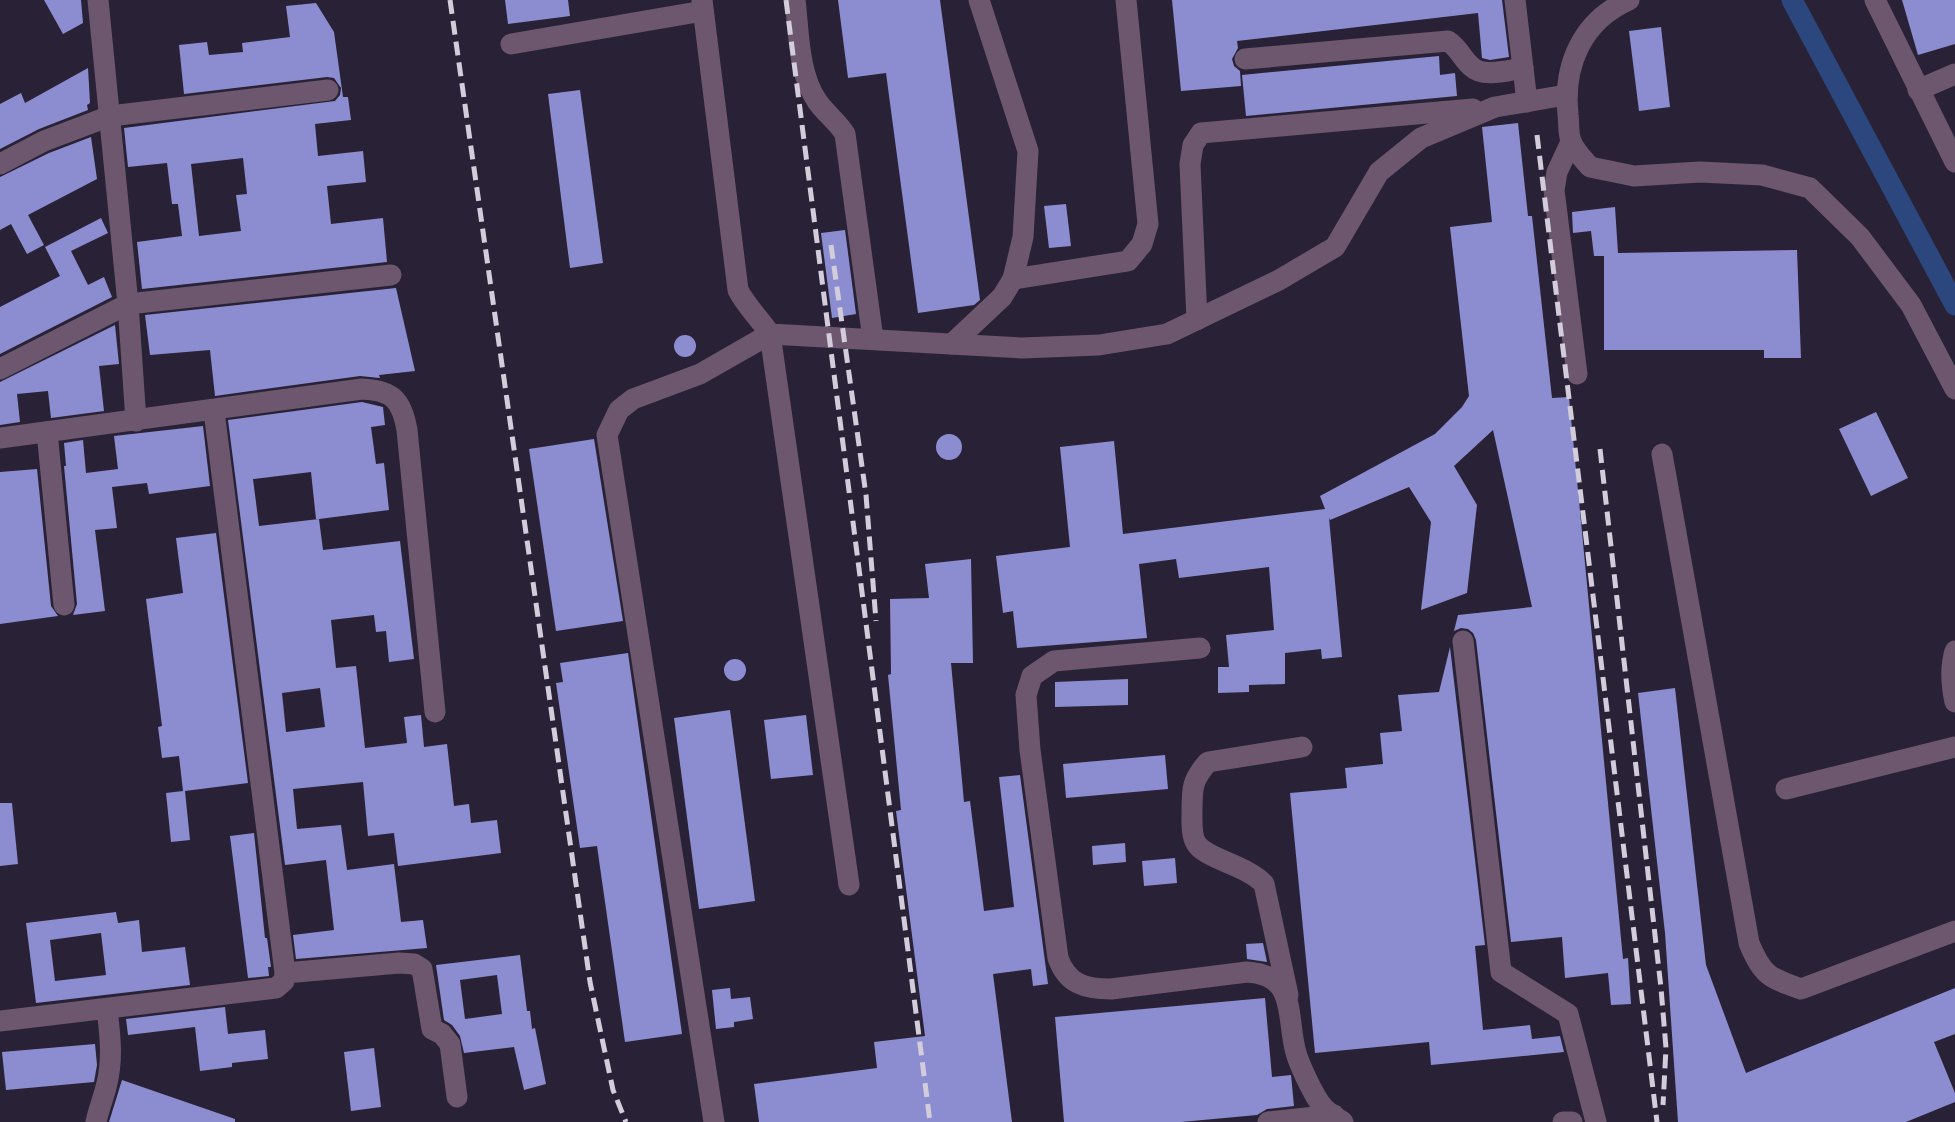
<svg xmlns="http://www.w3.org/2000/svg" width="1955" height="1122" font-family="Figtree,sans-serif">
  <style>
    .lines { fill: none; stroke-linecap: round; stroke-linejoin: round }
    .canal { stroke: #2b477e; stroke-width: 21 }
    .building { fill: #8c8dd1; fill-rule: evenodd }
    .minor { stroke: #6c576e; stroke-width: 21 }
    .rail { stroke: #d2ccdb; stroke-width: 5; stroke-dasharray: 14 7; stroke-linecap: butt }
  </style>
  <rect width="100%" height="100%" fill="#292135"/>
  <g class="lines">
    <polyline class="canal" points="1792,0 1955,305"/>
  </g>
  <g class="building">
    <polygon points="44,0 81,0 83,23 63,34"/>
    <polygon points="505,0 568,0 570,16 508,24"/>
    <polygon points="838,0 940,0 980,300 974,305 918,313 886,73 848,78"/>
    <polygon points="1172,0 1502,0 1509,57 1490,60 1482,58 1478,13 1237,41 1238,48 1232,59 1234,66 1240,71 1241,86 1181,91"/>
    <polygon points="1902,0 1955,0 1955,44 1918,55"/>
    <path d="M316 3 334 32 343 97H348L351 120 315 124 318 156 363 151 366 182 327 186 331 224 383 218 387 262 142 289 137 242 182 236 178 204H172L167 163 128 167 124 128 335 101 340 95 341 88 334 78 327 77 184 94 179 45 207 42 209 55 243 52 242 43 290 37 286 6ZM243 158 247 194 236 195 241 231 199 236 191 164Z"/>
    <polygon points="1661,27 1670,107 1639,111 1629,31"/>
    <polygon points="1439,56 1440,75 1455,73 1457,96 1246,116 1242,75"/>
    <polygon points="88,68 90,103 87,105 88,110 39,129 0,149 0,104 21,93 25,103"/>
    <polygon points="580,90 603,263 570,268 548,94"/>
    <polygon points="1518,123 1528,216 1532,216 1552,398 1569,397 1623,959 1628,958 1631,1004 1611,1005 1608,973 1565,978 1562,937 1511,942 1476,640 1473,633 1468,629 1461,628 1454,631 1458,615 1532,607 1493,430 1454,466 1477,505 1467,593 1421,610 1431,522 1409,487 1330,520 1329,518 1342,657 1322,659 1321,649 1285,653 1285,684 1249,685 1249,692 1218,693 1218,667 1229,667 1226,635 1274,630 1269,567 1179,578 1176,559 1139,564 1147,638 1017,648 1013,611 1003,613 996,556 1070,547 1060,447 1114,441 1123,534 1325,509 1320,496 1435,434 1462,407 1469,396 1450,227 1492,222 1482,127"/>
    <polygon points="91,137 97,179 28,215 44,245 27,254 11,224 0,230 0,177 49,153"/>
    <polygon points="1066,204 1071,246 1049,248 1044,206"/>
    <polygon points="1615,207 1618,253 1797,250 1801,358 1764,358 1764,350 1604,350 1604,256 1594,256 1591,231 1573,233 1572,212"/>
    <polygon points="101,218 108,233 71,251 88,285 104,277 112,297 0,354 0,307 60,276 45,247"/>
    <polygon points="845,230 856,314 832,318 821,233"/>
    <polygon points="396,288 415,371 379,375 380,378 360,376 215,396 210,350 150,355 145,315"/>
    <polygon points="115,325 119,364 99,366 104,411 51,418 48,391 17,394 20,422 0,425 0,382"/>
    <circle cx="685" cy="346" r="11"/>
    <path d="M362 402 383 407 385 425 371 427 376 464 384 463 389 510 319 519 323 550 400 541 414 659 389 662 386 631 376 632 374 615 331 620 336 668 356 666 365 748 407 743 404 717 421 715 424 747 447 744 454 806 469 804 471 823 497 820 501 853 398 866 394 833 368 836 363 782 293 789 297 829 341 825 347 870 394 864 401 922 423 920 427 948 296 959 293 935 334 930 326 860 285 865 228 420ZM311 472 316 519H319L259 526 253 479ZM320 688 325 727 286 732 282 693Z"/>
    <polygon points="1876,412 1908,478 1871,496 1839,429"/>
    <polygon points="203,426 210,486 149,494 147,483 112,487 117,528 95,530 105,611 73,615 77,604 64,466 66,466 64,443 83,440 86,473 118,469 114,436"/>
    <circle cx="949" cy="447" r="13"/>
    <polygon points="594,439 623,621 556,631 529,449"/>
    <polygon points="37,469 51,606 58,616 0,624 0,472"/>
    <polygon points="216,533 248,783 185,791 190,840 171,842 166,793 183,791 179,756 162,758 158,727 162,726 146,599 183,593 176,538"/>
    <polygon points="971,559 973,663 951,663 964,802 970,801 984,911 1014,907 999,777 1020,775 1048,984 1033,986 1031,969 993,974 1012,1122 759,1122 754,1084 877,1068 874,1042 925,1036 896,811 901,810 888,675 891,674 890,599 929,598 925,564"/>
    <polygon points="1450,647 1485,945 1475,946 1483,1030 1530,1025 1532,1039 1560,1036 1564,1052 1431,1065 1429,1042 1315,1053 1290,793 1347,788 1345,768 1383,764 1380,733 1402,731 1398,695 1439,692"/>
    <polygon points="628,653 682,1034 625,1042 597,846 580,848 556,683 563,682 560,663"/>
    <circle cx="735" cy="670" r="11"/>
    <polygon points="1128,679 1128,705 1055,707 1055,682"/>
    <polygon points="1675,688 1706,965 1746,1073 1955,988 1955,1034 1934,1042 1955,1093 1955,1102 1906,1122 1678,1122 1665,933 1638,693"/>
    <polygon points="730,710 755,901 699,909 674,718"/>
    <polygon points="806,715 813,775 771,779 764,720"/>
    <polygon points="1165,755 1168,789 1066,798 1063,764"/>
    <polygon points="0,803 12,803 18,864 0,866"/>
    <polygon points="254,833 265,938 267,938 271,967 268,967 269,976 248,978 230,836"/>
    <polygon points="1125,843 1126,862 1093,865 1092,846"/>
    <polygon points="1175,858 1177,883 1144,886 1142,861"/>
    <path d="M116 912 118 923 139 920 142 952 185 947 190 985 36 1003 26 923ZM101 933 106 975 55 981 50 940Z"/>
    <polygon points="1263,943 1267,962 1247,959 1246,944"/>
    <path d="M520 955 527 1011H530L532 1029 535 1028 546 1084 524 1090 514 1047 464 1053 460 1036 452 1025 444 1020 436 965ZM497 975 502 1014 465 1019 460 980Z"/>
    <polygon points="730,988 731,999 750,997 753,1019 734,1022 734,1027 716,1029 712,990"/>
    <polygon points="1265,998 1272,1077 1291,1075 1294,1106 1267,1109 1257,1115 1181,1122 1064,1122 1055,1017"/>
    <polygon points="225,1007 228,1034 265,1030 268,1059 232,1063 232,1067 200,1071 195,1027 128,1035 126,1019"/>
    <polygon points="95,1044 97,1065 94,1082 6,1090 2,1052"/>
    <polygon points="374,1048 381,1107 351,1111 344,1052"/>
    <polygon points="122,1080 235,1119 235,1122 109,1122"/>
  </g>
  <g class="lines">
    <g class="minor">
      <polyline points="98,0 128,304 136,421"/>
      <path d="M702 0 738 290C746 306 760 319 770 334L1022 348 1099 345 1167 334 1279 280 1335 247 1379 172 1421 138 1495 107 1566 95"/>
      <path d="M795 0C799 32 798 73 817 101 825 113 837 121 845 134L873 339"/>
      <polyline points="1515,0 1527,102"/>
      <path d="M1629 0C1582 21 1563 65 1568 114 1569 122 1568 134 1571 141 1574 150 1584 160 1590 167L1634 176 1700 172 1762 175 1810 188 1860 237 1911 305 1955 389"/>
      <polyline points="1875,0 1955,162"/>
      <polyline points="511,44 703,11"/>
      <path d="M1245 59 1448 41C1460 49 1462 59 1472 67 1483 78 1509 70 1523 68"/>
      <polyline points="1918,90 1955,74"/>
      <polyline points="1571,142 1557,172 1554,190 1577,374"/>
      <polyline points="0,164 44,141 110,116 328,90"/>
      <polyline points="1013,279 1128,261 1142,244 1148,224 1126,0"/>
      <polyline points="1197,320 1190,164 1193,145 1201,133 1473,109"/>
      <polyline points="952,344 1002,297 1013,279 1023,237 1028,151 979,0"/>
      <polyline points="0,369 128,304 391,275"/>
      <polyline points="47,432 64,605"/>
      <path d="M0 438 362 389C393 390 402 401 407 430L435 712"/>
      <path d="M1662 454 1749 943C1762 975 1769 978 1801 989L1955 931"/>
      <polyline points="1463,641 1501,972 1568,1014 1596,1122"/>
      <path d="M1200 648 1054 661 1032 676 1026 695 1030 750 1058 958C1067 984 1085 989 1111 989L1247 972C1300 975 1285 1021 1297 1056 1301 1068 1316 1101 1325 1109 1330 1114 1337 1118 1343 1122"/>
      <path d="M1955 651C1950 668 1951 684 1955 702"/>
      <polyline points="1786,789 1955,747"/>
      <polyline points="285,973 399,963 414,964 422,969 432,1029 442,1034 450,1044 457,1097"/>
      <path d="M1288 995 1264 884C1247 865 1205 859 1196 843 1191 835 1192 820 1192 811 1192 788 1192 780 1208 762L1302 747"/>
      <polyline points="0,1021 276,988 284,981 285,973 214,411"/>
      <path d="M96 1122C99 1108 104 1097 107 1083 113 1059 110 1034 107 1009"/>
      <polyline points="714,1122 607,435 619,410 633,399 700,374 770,334 849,885"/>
      <polyline points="1268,1122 1334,1115"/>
      <polyline points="1563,1122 1572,1122"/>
    </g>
    <g class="rail">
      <polyline points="450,0 590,982 613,1090 626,1122"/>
      <polyline points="786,0 930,1122"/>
      <polyline points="1537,135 1657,1122"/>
      <polyline points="831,245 866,495 876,621"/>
      <polyline points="1600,449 1661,988 1666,1048 1663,1105"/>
    </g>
  </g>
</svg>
